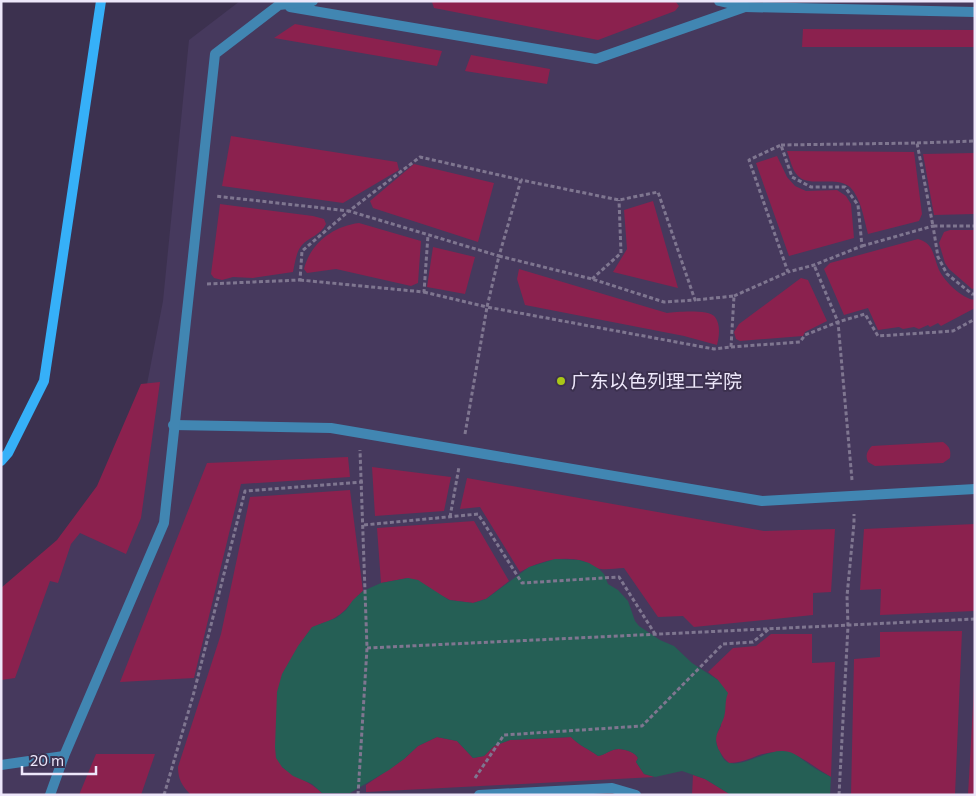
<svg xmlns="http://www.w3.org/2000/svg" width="976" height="796" font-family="Commissioner,'Noto Sans SC',sans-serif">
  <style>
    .built { fill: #46395d }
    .green { fill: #8b214e }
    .water { fill: #255f55 }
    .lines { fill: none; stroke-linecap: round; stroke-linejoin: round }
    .path { stroke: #7f7690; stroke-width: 3; stroke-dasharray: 4 2.5; stroke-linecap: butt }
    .street { stroke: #4186b2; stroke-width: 10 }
    .secondary { stroke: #36b0f8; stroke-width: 10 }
    .poi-dot { fill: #aac717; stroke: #3c314f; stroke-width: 2 }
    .labels { text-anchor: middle; stroke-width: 4; stroke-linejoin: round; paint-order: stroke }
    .poi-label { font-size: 19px; fill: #ede7fa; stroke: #3c314f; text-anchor: start }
  </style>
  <rect width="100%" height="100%" fill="#3c314f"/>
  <polygon class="built" points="240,1 975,1 975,795 1,795 1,599 27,581 132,462 163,301 189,40"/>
  <g class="green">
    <polygon points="675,1 679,6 675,11 598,40 434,8 432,2"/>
    <polygon points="295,24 442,51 437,66 274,38"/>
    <polygon points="803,29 975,30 975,47 802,47"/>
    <polygon points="471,55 550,69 547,84 465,71"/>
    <polygon points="231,136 397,162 399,170 343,203 222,186"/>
    <path d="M787 151 914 152 922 214 919 221 868 234C864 219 861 198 850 187 836 175 810 188 798 176 792 170 790 159 787 151Z"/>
    <polygon points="975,153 975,214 934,215 923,154"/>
    <polygon points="777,156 787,177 795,186 806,191 837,190 846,196 851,204 854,238 789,256 756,163"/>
    <polygon points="414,164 494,183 478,242 373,208 370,201"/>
    <polygon points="653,201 678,288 613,272 627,249 624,210"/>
    <path d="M220 204 313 216 324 219 326 224C321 235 309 237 302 245 296 252 295 263 293 272L253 278 233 277 222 280 214 278 211 274Z"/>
    <path d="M359 223 421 241 418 283 411 286 336 269 307 273 304 269C310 244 333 226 359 223Z"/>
    <polygon points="950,230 975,230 975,288 972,289 949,269 945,263 939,243 944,232"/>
    <path d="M918 239C934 243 933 256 939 270 945 282 961 298 975 300V308L941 326 938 323 930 327 928 325 919 329 914 327 903 329 899 327 878 330 868 308 844 315 824 269 830 263Z"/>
    <polygon points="433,247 475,257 465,294 427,287"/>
    <path d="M519 269 667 313C676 312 709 309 715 317 721 325 719 337 717 345L684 336 525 305 517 279Z"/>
    <polygon points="801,278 808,280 827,321 805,332 803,336 740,341 736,339 734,332 739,324"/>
    <polygon points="160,382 141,518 126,554 80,533 71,544 58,583 50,581 15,678 1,680 1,588 57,540 97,486 141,384"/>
    <path d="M943 442C950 447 951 450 950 458L943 463 875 466 868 462C865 455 867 451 872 446Z"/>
    <polygon points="348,457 350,477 241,484 194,678 120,682 207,463"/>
    <polygon points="372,467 451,477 444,511 375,516"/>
    <path d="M467 478 764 531 835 529 831 592 813 593V615L694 627 683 616 658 617 624 568C616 568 608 570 601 569 595 569 589 563 583 561 562 555 539 561 520 572L480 507 460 509Z"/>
    <path d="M350 490 363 591C353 599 347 611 336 617 324 625 315 622 306 636L282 767C295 777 311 782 322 793L190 794C182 786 178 779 178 767L221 634 250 497Z"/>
    <polygon points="474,521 509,581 486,599 473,603 450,600 408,578 381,583 377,528"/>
    <polygon points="975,524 975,611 880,615 881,589 860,590 864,529"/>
    <polygon points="962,631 955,795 851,795 854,659 880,657 880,632"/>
    <path d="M771 634H812V663L835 662 831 777C804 761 793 745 759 755 749 759 740 763 729 763L724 758 718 749 715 737 721 726 718 680 708 672 733 648 756 646Z"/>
    <polygon points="975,670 975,795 968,795"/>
    <path d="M437 737 457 741 473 758 484 756 494 746 510 740 571 737C578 745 589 749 598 756 604 755 607 752 613 750 620 747 634 751 638 758L636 762 644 774 655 777 366 792V785L404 759 418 746Z"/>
    <polygon points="96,754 155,754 141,795 79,795"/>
    <polygon points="693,775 705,779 731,795 692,795"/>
  </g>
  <path class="water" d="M555 559 579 560 589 563 599 569 604 574 608 584 618 590 628 601 635 621 639 626 660 640 674 646 692 663 718 680 728 693C724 702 727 711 723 720 718 732 712 739 720 752 722 757 725 762 730 763 747 766 766 750 783 751 796 752 801 759 810 765 817 770 824 773 831 777L830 795H731L705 779 682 771 655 777 644 774 636 762 638 758C634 751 620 747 613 750 607 752 604 755 598 756 589 749 578 745 571 737L510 740 494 746 484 756 473 758 457 741 437 737 418 746 404 759 389 770 350 793H322L312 784 293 776 282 767 276 758 275 747 277 692 282 674 298 646 312 627 336 618 346 610 353 600 363 591 381 583 408 578 418 580 449 600 473 603 486 599 529 567Z"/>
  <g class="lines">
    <g class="path">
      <polyline points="917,143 975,141"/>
      <polyline points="781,145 917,143 933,226 975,226"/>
      <polyline points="862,246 933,226 938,257 947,274 972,294 975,294"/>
      <polyline points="592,279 621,253 619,200"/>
      <polyline points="300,280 424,292 428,235"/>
      <polyline points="207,284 300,280 302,251 349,211 499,256 521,180 420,157 349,211 215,196"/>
      <polyline points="424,292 487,307 499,256 592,279 664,302 695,300 658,192 619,200 521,180"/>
      <polyline points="734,296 788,272 749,160 781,145 792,177 811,187 845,187 858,205 862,246 814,265 788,272"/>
      <polyline points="731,347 800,342 805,335 838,322 814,265"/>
      <polyline points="465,434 487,307 714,349 731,347 734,296 695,300"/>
      <polyline points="852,480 838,322 865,314 878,336 953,331 975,319"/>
      <polyline points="450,517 459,467"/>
      <polyline points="364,525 478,514 522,583 619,577 655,634"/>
      <polyline points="367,648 975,619"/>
      <polyline points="475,778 504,735 642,726 723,644 753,642 769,629"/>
      <polyline points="164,795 193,696 245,491 363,482"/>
      <polyline points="358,795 367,648 360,450"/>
      <polyline points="839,795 848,626 847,596 854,523 854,514"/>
    </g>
    <g class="street">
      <polyline points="719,1 745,7 975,12"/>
      <polyline points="290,7 596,59 745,7"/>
      <polyline points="173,425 331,428 762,501 975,489"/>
      <polyline points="1,765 64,756"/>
      <polyline points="50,795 64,756 164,523 215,54 279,5 313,1"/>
      <polyline points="479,795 612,788 636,795"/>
    </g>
    <polyline class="secondary" points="1,461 8,453 44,381 101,1"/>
  </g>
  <circle class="poi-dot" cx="561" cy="381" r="5"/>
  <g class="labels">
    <g class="poi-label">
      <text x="571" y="388">广东以色列理工学院</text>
    </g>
  </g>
  <rect width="976" height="796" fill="none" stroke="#ede7fa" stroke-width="5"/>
  <path d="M22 766v8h74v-8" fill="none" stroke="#ede7fa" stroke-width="2.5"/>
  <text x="30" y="766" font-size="15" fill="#ede7fa" stroke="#3c314f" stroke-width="4" paint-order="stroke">20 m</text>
</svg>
